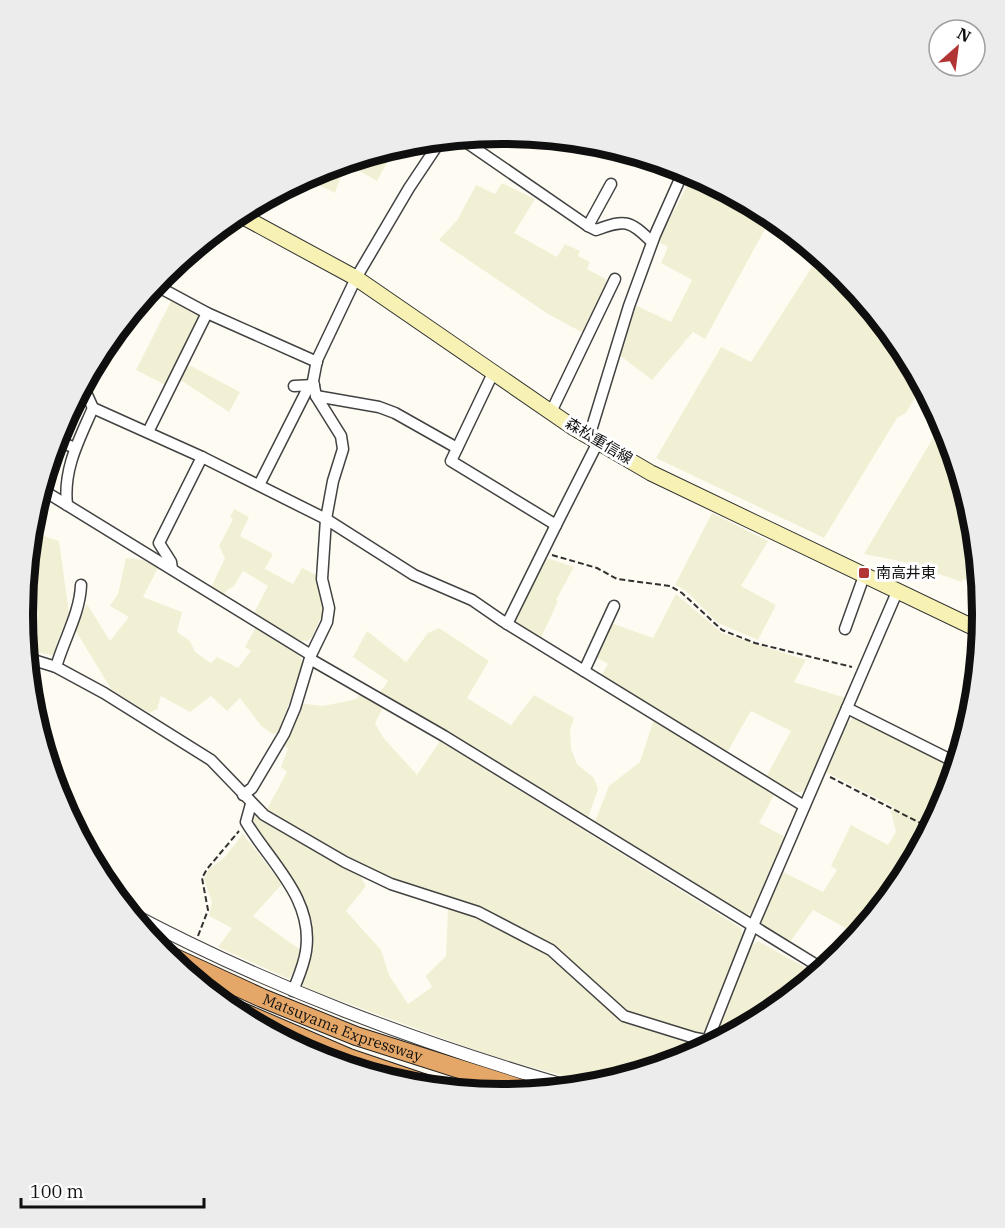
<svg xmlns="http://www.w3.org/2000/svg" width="1005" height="1228" font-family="'IBM Plex Serif','Noto Sans JP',serif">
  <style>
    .farmland { fill: #f2f0d4 }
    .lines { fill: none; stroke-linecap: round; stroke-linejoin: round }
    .minor-casing { stroke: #424242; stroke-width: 13 }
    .tertiary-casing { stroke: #424242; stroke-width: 14 }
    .secondary-casing { stroke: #313131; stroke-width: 17 }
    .motorway-casing { stroke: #202020; stroke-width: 20 }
    .path { stroke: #313131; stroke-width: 2; stroke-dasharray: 6 3; stroke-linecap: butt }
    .minor { stroke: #fff; stroke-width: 10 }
    .tertiary { stroke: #fff; stroke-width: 12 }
    .secondary { stroke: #f7f2b4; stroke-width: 15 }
    .motorway { stroke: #e5a768; stroke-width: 18 }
    .poi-dot { fill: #b13535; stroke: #fff; stroke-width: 2 }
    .labels { text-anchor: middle; stroke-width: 6; stroke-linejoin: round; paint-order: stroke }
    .street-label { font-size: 15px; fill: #0f0f0f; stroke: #fff }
    .poi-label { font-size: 15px; fill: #0f0f0f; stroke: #fff; text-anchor: start }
    .rim { fill: none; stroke: #0f0f0f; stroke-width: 8 }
  </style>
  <rect width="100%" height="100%" fill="#fefcf2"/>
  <g class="farmland">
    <polygon points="389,149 387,153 391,155 377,181 349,165 343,170 335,193 313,182 319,170"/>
    <polygon points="693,176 771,218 705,339 693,332 652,380 618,354 633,304 671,322 692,280 661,263 668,247 657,241"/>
    <polygon points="502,183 535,199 514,233 557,257 565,244 580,251 578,256 590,262 587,269 606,279 606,290 585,334 548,314 439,240 458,219 476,185 495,194"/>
    <polygon points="819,256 842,275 902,348 922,385 906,413 897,418 824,538 656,458 721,347 751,362"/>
    <polygon points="171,301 202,317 167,386 136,370"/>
    <polygon points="191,366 240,392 229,412 179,379 184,368"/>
    <polygon points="942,423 973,521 980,584 963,579 962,582 904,562 864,554"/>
    <polygon points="234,509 249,517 240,536 273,554 265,569 293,584 302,568 318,576 325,617 322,615 312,637 307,641 296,640 253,615 268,586 243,571 234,586 226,591 223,597 210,590 225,558 219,546 233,519 230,517"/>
    <polygon points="712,513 768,541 741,586 776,605 758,640 718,623 685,590 675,585"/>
    <polygon points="31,532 59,541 69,613 57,642 54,656 26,649 23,614"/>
    <polygon points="126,558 143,560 158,568 143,597 182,612 177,632 190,641 195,652 211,663 217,657 238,668 251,651 245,647 256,627 300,656 303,665 278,733 273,734 261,726 240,698 227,711 211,696 190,712 161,696 157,709 149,713 111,689 74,628 87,604 110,641 129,617 110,606 118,594"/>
    <polygon points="550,559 574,567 556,600 558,601 540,640 512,623 542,560"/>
    <polygon points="676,594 722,633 806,660 794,682 846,698 807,787 802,792 791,792 766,777 791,731 751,711 726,754 601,676 608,664 594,656 611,623 653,638"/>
    <polygon points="439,628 489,661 467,698 511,725 534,695 574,718 570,730 571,749 577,764 594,778 598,789 588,818 380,692 388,681 353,657 367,631 406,662 428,633"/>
    <polygon points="360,694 383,708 375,723 382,736 417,775 440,741 741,928 743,940 702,1036 625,1012 555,949 389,878 313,838 267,809 287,772 281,767 288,748 282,745 299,703 323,706 357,699"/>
    <polygon points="855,717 955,767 946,798 901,881 835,959 851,931 813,910 789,943 764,928 761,922 781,871 823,892 837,870 831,866 851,825 888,845 896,832 891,812 894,807 824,771 846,724"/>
    <polygon points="654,719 775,793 759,823 785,837 755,910 746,916 594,824 609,786 640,762"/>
    <polygon points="254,816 361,877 366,886 346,911 381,950 389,975 408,1004 432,987 426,976 446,956 448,907 478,915 548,953 612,1012 700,1043 696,1052 597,1085 491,1056 303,987 302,901 294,882 250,823"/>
    <polygon points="243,834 282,884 253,916 302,951 300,961 289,979 218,947 232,928 209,916 212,902 204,879 209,869 224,858"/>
    <polygon points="758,941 817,974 769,1013 724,1037 715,1033 749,948"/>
  </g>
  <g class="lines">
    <defs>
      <g id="minor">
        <path d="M460 138 588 226 596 230C626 219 629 220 652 242"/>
        <polyline points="588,226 611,184"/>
        <polyline points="155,285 207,313 317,362"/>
        <polyline points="494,371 451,461 556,525 598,442"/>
        <polyline points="83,386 93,408 202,457 326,519 414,575 472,600 501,620 804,806"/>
        <polyline points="294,386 314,385"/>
        <polyline points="316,396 379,407 395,413 457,448"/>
        <polyline points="551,412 615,279"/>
        <polyline points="148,432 207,313"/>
        <polyline points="589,437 629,306 655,235 684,170"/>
        <polyline points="56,440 75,448"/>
        <polyline points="259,485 309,386"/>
        <polyline points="41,489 311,655"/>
        <path d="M67 505C63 469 79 440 93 408"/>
        <polyline points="172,569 171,562 159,543 202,457"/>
        <polyline points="507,624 556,525"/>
        <polyline points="845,629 864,576"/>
        <polyline points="27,658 56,667 104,693 211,760 264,815 345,862 391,884 478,912 551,950 624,1016 695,1038 716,1042"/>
        <polyline points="310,659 444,736 823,969"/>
        <path d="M56 667C64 639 80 613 81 585"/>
        <polyline points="584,671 614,606"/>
        <polyline points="847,708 957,763"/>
        <polyline points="243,795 252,788 284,734 295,708 311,655 327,622 329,608 322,579 326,519 333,481 343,449 341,436 316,396 313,381 317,360 356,278 409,188 441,140"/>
        <path d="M251 804 246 822C270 862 314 899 306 951 304 965 298 978 293 991"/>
        <polyline points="705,1047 752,928 897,592"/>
      </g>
      <path id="tertiary" d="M130 913C272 988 416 1042 570 1087"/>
      <polyline id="secondary" points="238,214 356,278 574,428 651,473 981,631"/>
      <g id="motorway">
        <path id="s1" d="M162 952 262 998 356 1036 529 1091"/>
        <polyline points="226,1005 349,1058 435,1087"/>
      </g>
    </defs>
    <use href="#minor" class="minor-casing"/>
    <use href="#tertiary" class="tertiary-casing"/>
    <use href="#secondary" class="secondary-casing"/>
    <use href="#motorway" class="motorway-casing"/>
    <g class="path">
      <polyline points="552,555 597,568 617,579 670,586 682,593 722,630 755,643 852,667"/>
      <polyline points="830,777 930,828"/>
      <polyline points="198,936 208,910 202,878 207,869 239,831"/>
    </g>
    <use href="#minor" class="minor"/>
    <use href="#tertiary" class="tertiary"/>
    <use href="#secondary" class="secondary"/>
    <use href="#motorway" class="motorway"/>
  </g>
  <rect class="poi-dot" x="858" y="567" width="12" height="12" rx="3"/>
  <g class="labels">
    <g class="street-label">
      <text transform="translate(599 441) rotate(31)" y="5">森松重信線</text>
      <text dy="5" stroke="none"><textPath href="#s1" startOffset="196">Matsuyama Expressway</textPath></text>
    </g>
    <g class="poi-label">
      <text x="876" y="578">南高井東</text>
    </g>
  </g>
  <path d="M0 0H1005V1228H0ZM502 144H503A469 469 0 0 1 972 613V615A469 469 0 0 1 503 1084H502A469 469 0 0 1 33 615V613A469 469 0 0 1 502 144Z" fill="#ececec" fill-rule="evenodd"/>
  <path class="rim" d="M502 144H503A469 469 0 0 1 972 613V615A469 469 0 0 1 503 1084H502A469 469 0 0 1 33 615V613A469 469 0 0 1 502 144Z"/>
  <g transform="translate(957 48) rotate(28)"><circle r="28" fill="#ffffff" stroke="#9f9f9f" stroke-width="1.5"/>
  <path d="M0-4.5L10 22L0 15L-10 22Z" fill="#b13535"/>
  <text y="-9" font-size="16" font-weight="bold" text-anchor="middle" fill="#0f0f0f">N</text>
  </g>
  <path d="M21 1198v9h183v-9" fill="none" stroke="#0f0f0f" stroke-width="3"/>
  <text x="30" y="1198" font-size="18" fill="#0f0f0f" stroke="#ffffff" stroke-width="4.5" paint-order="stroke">100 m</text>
</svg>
